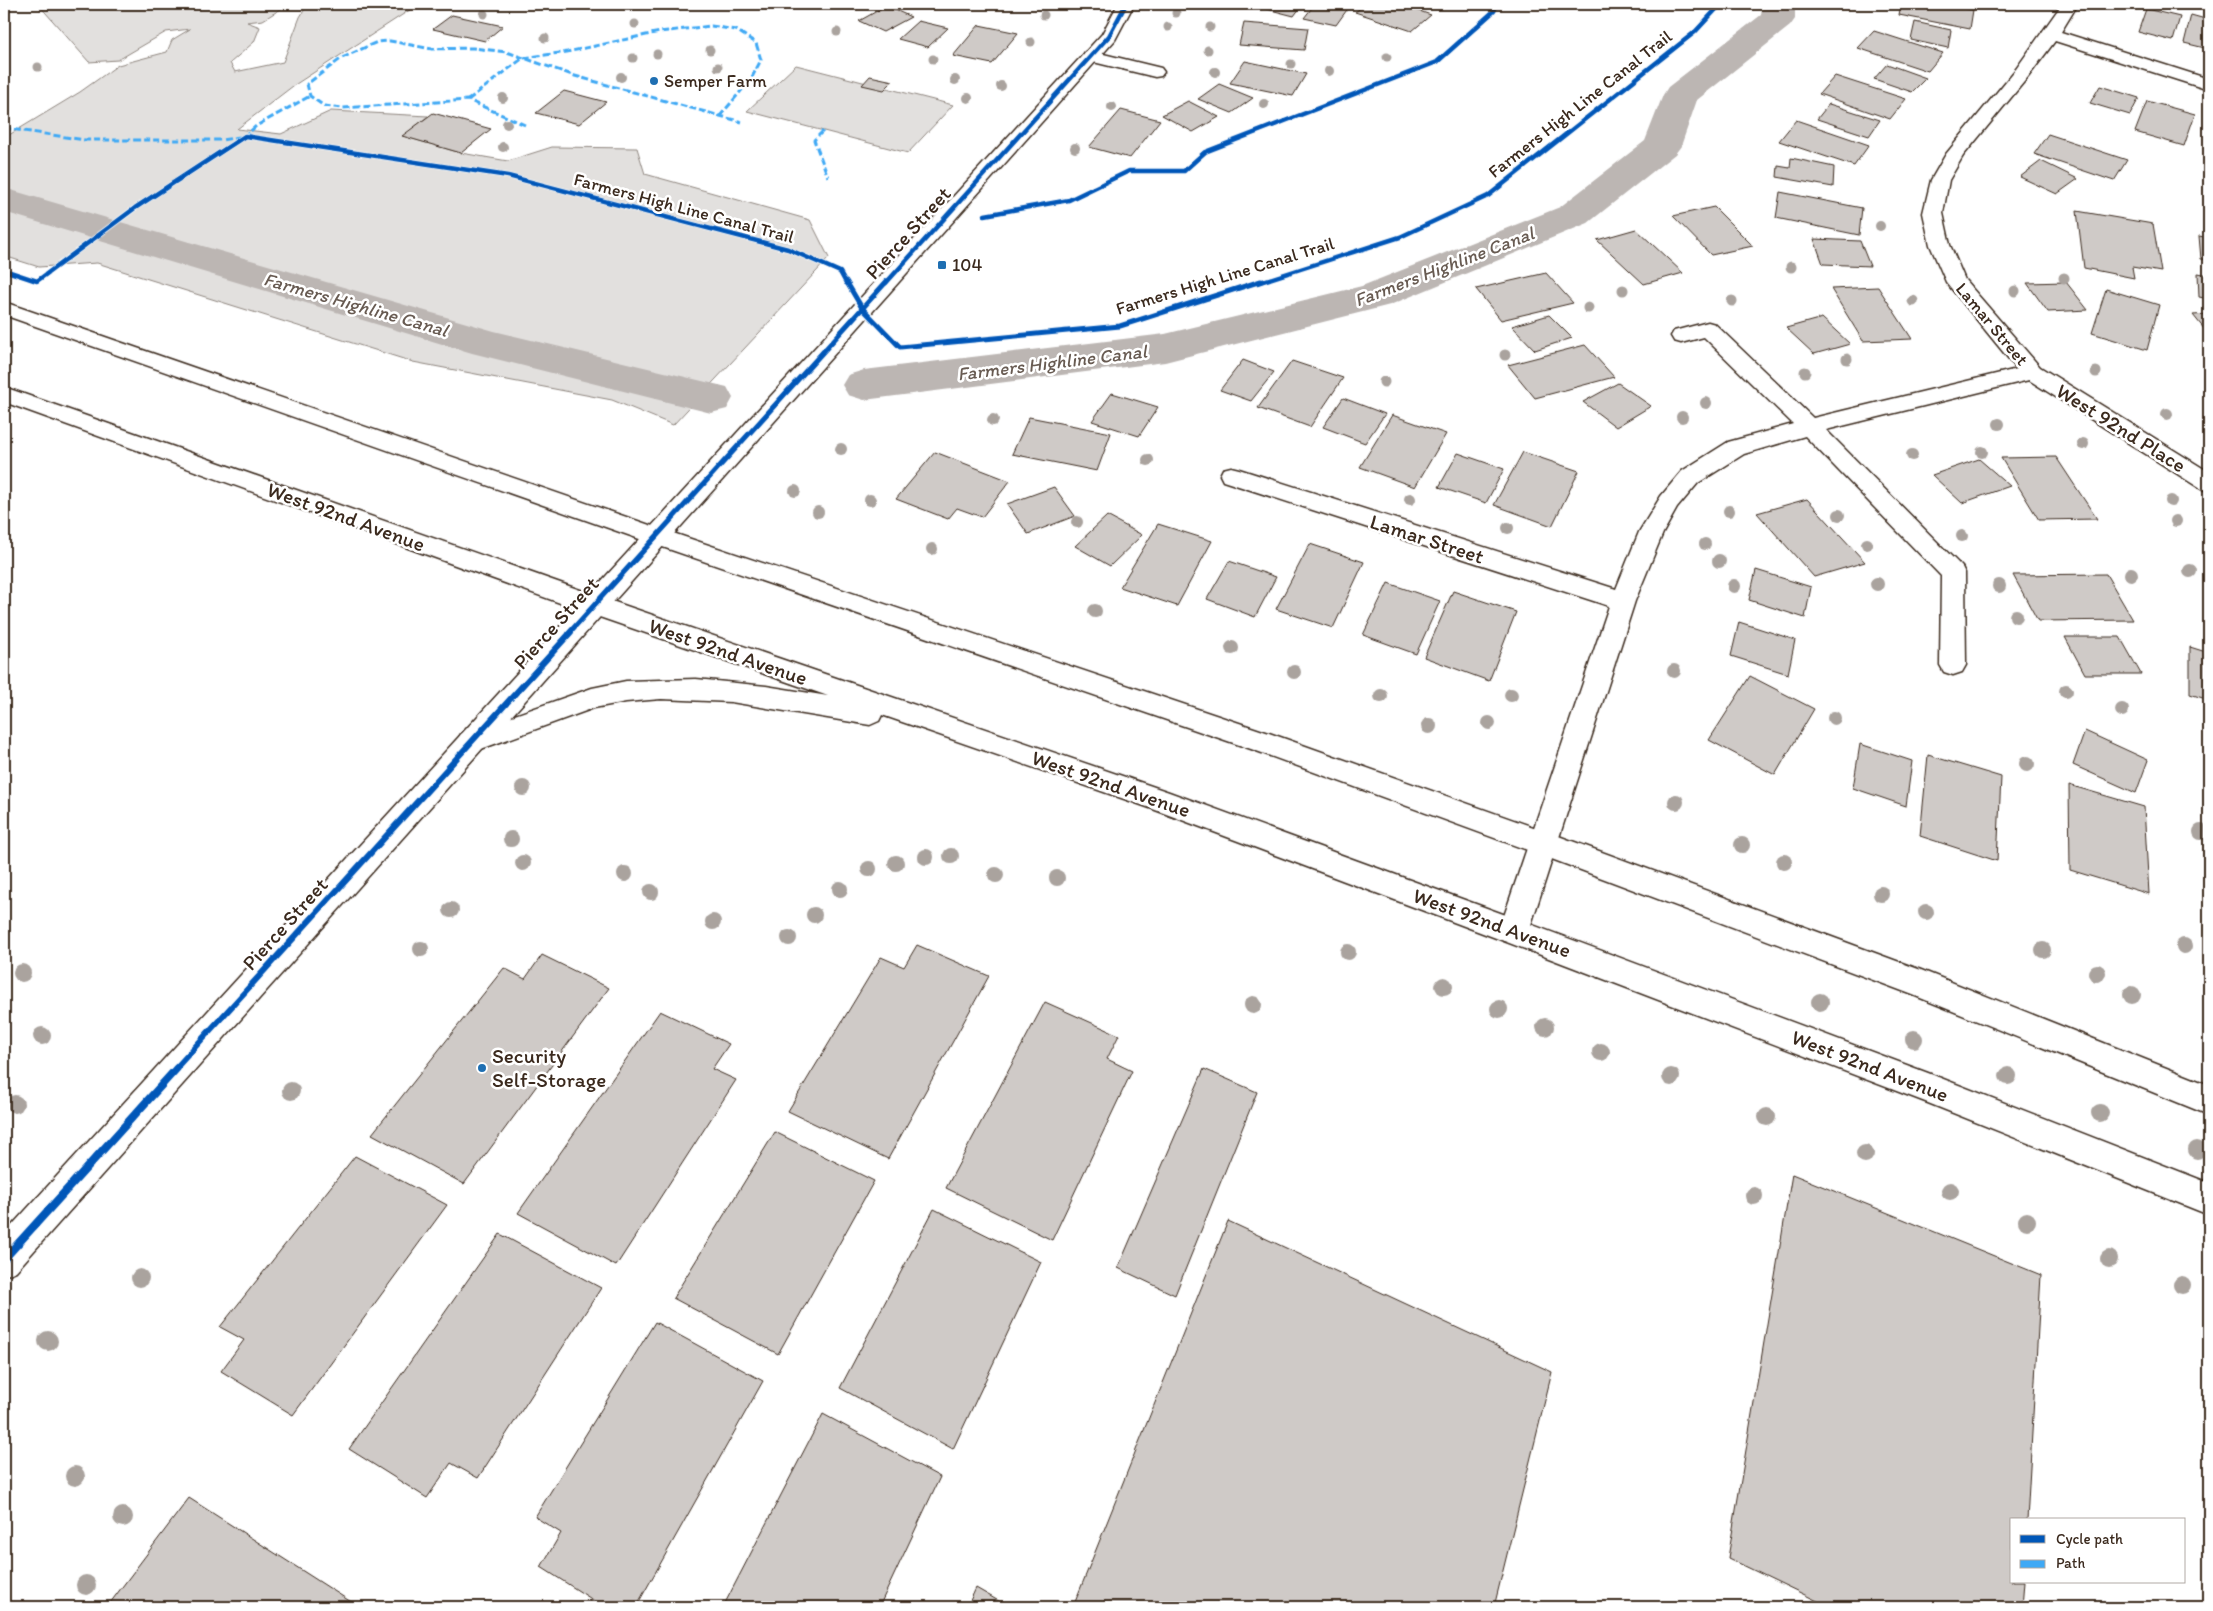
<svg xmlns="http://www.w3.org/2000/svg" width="2213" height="1611" font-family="Itim,sans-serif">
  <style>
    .green { fill: #e2e0de; stroke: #8e857e }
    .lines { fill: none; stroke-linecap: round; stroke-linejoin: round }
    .canal { fill: #bcb6b3; fill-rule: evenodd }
    .building { fill: #cfcac7; stroke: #3b2a1e }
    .minor-casing { stroke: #3b2a1e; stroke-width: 3 }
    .tertiary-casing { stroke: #3b2a1e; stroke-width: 3 }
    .primary-casing { stroke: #3b2a1e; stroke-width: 3 }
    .minor { fill: #fff; fill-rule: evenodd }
    .tertiary { fill: #fff; fill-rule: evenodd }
    .primary { fill: #fff; fill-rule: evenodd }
    .quiet { stroke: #3fa9f5; stroke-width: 3; stroke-dasharray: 7 3; stroke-linecap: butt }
    .cycleway-far3-casing { stroke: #fff; stroke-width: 6 }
    .cycleway-far2-casing { stroke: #fff; stroke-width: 8 }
    .cycleway-far1-casing { stroke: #fff; stroke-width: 9 }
    .cycleway-casing { stroke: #fff; stroke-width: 11 }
    .cycleway-far3 { stroke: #0057b8; stroke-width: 4.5 }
    .cycleway-far2 { stroke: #0057b8; stroke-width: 5 }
    .cycleway-far1 { stroke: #0057b8; stroke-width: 6 }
    .cycleway { stroke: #0057b8; stroke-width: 8 }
    .tree { fill: #aaa39e }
    .poi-dot { fill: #1f6fb2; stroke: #fff; stroke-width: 2 }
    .labels { text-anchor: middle; stroke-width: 5; stroke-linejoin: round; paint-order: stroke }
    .far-poi-label { font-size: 18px; fill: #3b2a1e; stroke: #fff; text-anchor: start }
    .far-street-label { font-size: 18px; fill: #3b2a1e; stroke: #fff }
    .far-water-label { font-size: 19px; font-style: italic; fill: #685b52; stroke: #fff }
    .street-label { font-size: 21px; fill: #3b2a1e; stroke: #fff }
    .poi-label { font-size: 21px; fill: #3b2a1e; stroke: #fff; text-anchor: start }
  </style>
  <rect width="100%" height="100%" fill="#fff"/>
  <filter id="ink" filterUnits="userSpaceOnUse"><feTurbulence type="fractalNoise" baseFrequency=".02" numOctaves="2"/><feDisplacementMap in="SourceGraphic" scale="10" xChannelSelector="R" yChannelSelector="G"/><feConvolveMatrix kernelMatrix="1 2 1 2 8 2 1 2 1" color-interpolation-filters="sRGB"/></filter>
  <g filter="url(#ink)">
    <g class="green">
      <polygon points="38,4 289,4 263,20 247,22 260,27 254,42 230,63 235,72 283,62 300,17 308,4 419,4 293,86 237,129 281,134 331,111 428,116 403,136 461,153 508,161 552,147 637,148 645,174 810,220 829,258 673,425 612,400 413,362 97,263 39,267 4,256 4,138 80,92 118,65 167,52 172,40 190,29 166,32 118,60 89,62"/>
      <polygon points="796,65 953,105 908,153 747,111"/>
    </g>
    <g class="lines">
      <g class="canal">
        <polygon points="1763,4 1795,4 1795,19 1790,26 1697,100 1681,146 1675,154 1588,223 1390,305 1165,362 864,400 848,395 842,385 848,375 864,370 1165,334 1362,286 1560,207 1645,141 1663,95 1668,87 1761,15"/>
        <polygon points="4,188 494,331 727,387 733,398 727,409 711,413 472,353 4,212"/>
      </g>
    </g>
    <g class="building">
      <polygon points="1267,4 1303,4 1294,16 1263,8"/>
      <polygon points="1315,4 1335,4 1349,7 1336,25 1304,18"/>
      <polygon points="1366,4 1399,4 1431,15 1412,31 1355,12"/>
      <polygon points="1901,4 1941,4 1973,10 1970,29 1899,15"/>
      <polygon points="886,6 911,17 883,32 859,21"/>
      <polygon points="2146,9 2180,17 2173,41 2138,32"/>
      <polygon points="452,15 503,26 485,41 433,29"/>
      <polygon points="2191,15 2209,20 2209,49 2184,43"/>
      <polygon points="918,21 948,28 928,47 898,39"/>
      <polygon points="1915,22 1951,30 1948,48 1911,40"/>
      <polygon points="1244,23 1308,28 1304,50 1239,45"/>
      <polygon points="979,25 1018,33 992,64 953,56"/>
      <polygon points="1874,31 1943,53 1928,71 1858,48"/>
      <polygon points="1245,61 1306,74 1293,96 1230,83"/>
      <polygon points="1887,64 1926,78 1912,92 1874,79"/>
      <polygon points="870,76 893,81 884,90 862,85"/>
      <polygon points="1835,76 1906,99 1890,119 1819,94"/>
      <polygon points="1219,84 1253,98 1232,113 1198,99"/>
      <polygon points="2100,86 2139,98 2130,115 2090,103"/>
      <polygon points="564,91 606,102 579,124 536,113"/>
      <polygon points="1188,101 1219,117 1193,132 1162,115"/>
      <polygon points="2147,101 2195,114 2184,146 2135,132"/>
      <polygon points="1829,104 1880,120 1869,136 1817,119"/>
      <polygon points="1121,110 1160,120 1130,158 1089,147"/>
      <polygon points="433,113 491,129 461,153 402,136"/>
      <polygon points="1796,120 1869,145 1854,166 1779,141"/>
      <polygon points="2048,134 2127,160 2114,181 2034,154"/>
      <polygon points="1791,158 1834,167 1833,187 1777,177 1778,166 1790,168"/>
      <polygon points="2041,161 2078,179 2057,194 2020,177"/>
      <polygon points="1780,192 1862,208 1859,235 1776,218"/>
      <polygon points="1714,207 1753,246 1711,255 1673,216"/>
      <polygon points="2077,211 2153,224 2161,272 2132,267 2134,278 2084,268"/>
      <polygon points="1636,229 1683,273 1644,284 1597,240"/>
      <polygon points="2199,236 2209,238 2209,260 2201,259"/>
      <polygon points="1814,239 1860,241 1870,266 1823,264"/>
      <polygon points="1546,273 1573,303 1501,320 1476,289"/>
      <polygon points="2198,273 2209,275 2209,299 2199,297"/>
      <polygon points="2066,282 2088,310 2048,312 2027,283"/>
      <polygon points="1878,287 1912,339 1863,341 1831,289"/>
      <polygon points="2106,289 2159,305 2147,350 2092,333"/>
      <polygon points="2209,314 2209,335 2193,315"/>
      <polygon points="1549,315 1572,338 1535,350 1512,326"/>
      <polygon points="1822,318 1850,344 1814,354 1786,328"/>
      <polygon points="1585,345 1614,377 1535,398 1508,365"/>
      <polygon points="1243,360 1274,372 1251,401 1220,390"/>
      <polygon points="1292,361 1343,378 1310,427 1258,408"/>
      <polygon points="1618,383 1651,406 1616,427 1583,402"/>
      <polygon points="1112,393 1158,407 1139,436 1092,421"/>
      <polygon points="1343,398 1385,414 1365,443 1323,427"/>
      <polygon points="1392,415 1446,434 1415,487 1360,467"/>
      <polygon points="1029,417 1111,433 1097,471 1012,454"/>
      <polygon points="935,452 1010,481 982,517 957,508 948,519 896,499"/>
      <polygon points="1523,452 1579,471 1552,526 1494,505"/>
      <polygon points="1458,453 1504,469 1486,503 1439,487"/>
      <polygon points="2056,457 2097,519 2039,520 2001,458"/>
      <polygon points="1979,459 2010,486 1962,503 1932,475"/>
      <polygon points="1054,487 1075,516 1028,534 1007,504"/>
      <polygon points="1807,499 1865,562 1814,577 1757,513"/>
      <polygon points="1107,516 1142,535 1110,566 1075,546"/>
      <polygon points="1158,524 1212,541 1177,606 1120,587"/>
      <polygon points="1310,544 1364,562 1333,628 1276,609"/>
      <polygon points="1229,561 1276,577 1255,617 1207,599"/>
      <polygon points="1756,570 1811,587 1805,618 1749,600"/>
      <polygon points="2106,574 2133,620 2038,621 2013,575"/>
      <polygon points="1388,583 1440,601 1416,654 1363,635"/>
      <polygon points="1453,591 1516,612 1489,681 1424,657"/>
      <polygon points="1739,622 1795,640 1788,674 1731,656"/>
      <polygon points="2065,637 2120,637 2141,674 2085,674"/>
      <polygon points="2190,647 2209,653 2209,700 2190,694"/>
      <polygon points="1750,676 1814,709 1775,775 1709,740"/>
      <polygon points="2206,712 2209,713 2209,753 2207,752"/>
      <polygon points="2085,731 2148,760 2136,793 2073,765"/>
      <polygon points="1860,744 1912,761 1906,806 1853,788"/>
      <polygon points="1928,755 2001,777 1997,861 1920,836"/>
      <polygon points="2069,785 2144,807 2149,894 2070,870"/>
      <polygon points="917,945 989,976 888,1159 788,1111 881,957 904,967"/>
      <polygon points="542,955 609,988 464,1184 372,1134 504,968 525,979"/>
      <polygon points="1045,1002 1119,1035 1107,1059 1132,1071 1052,1240 946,1188"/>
      <polygon points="660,1011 729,1044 712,1069 736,1080 616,1266 518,1213"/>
      <polygon points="1204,1069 1257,1092 1175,1295 1118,1268"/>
      <polygon points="775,1132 874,1181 778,1354 673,1298"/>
      <polygon points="355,1156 447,1205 293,1415 221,1371 244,1340 220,1327"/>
      <polygon points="1792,1174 2041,1275 2027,1520 2012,1520 2012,1582 2024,1582 2022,1607 1830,1607 1728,1558"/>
      <polygon points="934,1209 1041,1262 953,1449 840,1388"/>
      <polygon points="1228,1221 1552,1372 1494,1607 1073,1607"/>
      <polygon points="500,1234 601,1288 478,1478 451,1463 427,1498 349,1449"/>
      <polygon points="655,1322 763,1381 636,1607 604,1607 541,1567 561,1533 535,1517"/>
      <polygon points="823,1414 940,1477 879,1607 723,1607"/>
      <polygon points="189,1498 359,1607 107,1607"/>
      <polygon points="976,1588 1009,1607 967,1607"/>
    </g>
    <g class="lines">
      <defs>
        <g id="minor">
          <polygon points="2062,4 2078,4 2061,32 2209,79 2209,90 2055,41 2028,77 1963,156 1949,180 1943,213 1950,245 1965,280 2040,367 2209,472 2209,491 2201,489 2029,380 1826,430 1962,567 1965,573 1966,665 1962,672 1953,675 1944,672 1940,665 1941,576 1805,436 1744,454 1698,483 1677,508 1663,533 1635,601 1529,931 1524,940 1514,944 1504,940 1499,931 1609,606 1223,481 1220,475 1223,469 1231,467 1239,469 1616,589 1639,532 1661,496 1682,471 1728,442 1793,424 1704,337 1681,343 1674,341 1671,336 1674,331 1708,322 1715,324 1813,418 2017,369 1946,282 1930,245 1923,213 1931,180 1946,154 2016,69"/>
          <polygon points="1091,51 1161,68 1164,72 1161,76 1155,77 1085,60 1083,56 1085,52"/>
        </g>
        <polygon id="tertiary" points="1118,4 1134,4 1115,40 16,1271 4,1276 4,1234 1102,34"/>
        <g id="primary">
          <polygon points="4,302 664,530 1269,733 1553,834 1921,970 2209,1085 2209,1115 1913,995 1533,852 1251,749 648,542 4,315"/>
          <polygon points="4,387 603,598 1169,792 1514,918 1928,1073 2209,1183 2209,1215 1928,1103 1504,941 1150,808 882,715 879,721 870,725 731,702 661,699 626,702 594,708 470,753 461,750 457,742 461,734 592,688 626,681 696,679 766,686 828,696 585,612 4,402"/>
        </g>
      </defs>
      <use href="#minor" class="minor-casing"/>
      <use href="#tertiary" class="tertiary-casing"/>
      <use href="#primary" class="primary-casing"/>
      <use href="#minor" class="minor"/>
      <use href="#tertiary" class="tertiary"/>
      <use href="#primary" class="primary"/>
      <g class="quiet">
        <polyline points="468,100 523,58 567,52 660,32 711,26 736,30 756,43 761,60 751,79 720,116"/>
        <polyline points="525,125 468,100 342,108 324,106 310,96 307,84 342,58 377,42 390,41 432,49 473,48 507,52 575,76 742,122"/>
        <polyline points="4,128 85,140 222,140 245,136 256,126 310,96"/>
        <polyline points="823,131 814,140 828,177"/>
      </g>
      <defs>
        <g id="cycleway-far3">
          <polyline points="985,215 1069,200 1129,171 1184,171 1205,152 1437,62 1494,11 1497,4"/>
          <polyline points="4,270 37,281 135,208 245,136 508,176 788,249 840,272 846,283"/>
          <polyline points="886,283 1109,36 1126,4"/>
          <polyline points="1257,283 1400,237 1488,196 1695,32 1721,4"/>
        </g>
        <g id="cycleway-far2">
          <polyline points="846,281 862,308 900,347 1120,326 1261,281"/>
          <polyline points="569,633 887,281"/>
        </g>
        <polyline id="cycleway-far1" points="175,1069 571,632"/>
        <polyline id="cycleway" points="4,1259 177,1068"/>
      </defs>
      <use href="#cycleway-far3" class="cycleway-far3-casing"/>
      <use href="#cycleway-far2" class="cycleway-far2-casing"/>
      <use href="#cycleway-far1" class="cycleway-far1-casing"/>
      <use href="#cycleway" class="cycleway-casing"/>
      <use href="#cycleway-far3" class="cycleway-far3"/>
      <use href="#cycleway-far2" class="cycleway-far2"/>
      <use href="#cycleway-far1" class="cycleway-far1"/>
      <use href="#cycleway" class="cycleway"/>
    </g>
    <g class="tree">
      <circle cx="1176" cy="13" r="4.5"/>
      <circle cx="484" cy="14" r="4.5"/>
      <circle cx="1044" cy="15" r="4.5"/>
      <circle cx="635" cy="24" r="4.5"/>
      <circle cx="1168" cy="27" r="4.5"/>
      <circle cx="1210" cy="27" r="4.5"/>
      <circle cx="837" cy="32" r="4.5"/>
      <circle cx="545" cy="38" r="4.5"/>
      <circle cx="1031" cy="42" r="4.5"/>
      <circle cx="710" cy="50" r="4.5"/>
      <circle cx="1208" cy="50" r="4.5"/>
      <circle cx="657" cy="54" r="4.5"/>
      <circle cx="1387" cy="57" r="4.5"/>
      <circle cx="633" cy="58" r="4.5"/>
      <circle cx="933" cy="59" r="4.5"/>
      <circle cx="1291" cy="64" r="4.5"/>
      <circle cx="38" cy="67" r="4.5"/>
      <circle cx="718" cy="67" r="4.5"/>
      <circle cx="1329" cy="71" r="5"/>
      <circle cx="1215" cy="72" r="5"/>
      <circle cx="621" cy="77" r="5"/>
      <circle cx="955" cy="80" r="5"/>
      <circle cx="1001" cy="86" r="5"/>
      <circle cx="503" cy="98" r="5"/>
      <circle cx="968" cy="98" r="5"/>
      <circle cx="1264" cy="104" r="5"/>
      <circle cx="1112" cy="107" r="5"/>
      <circle cx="507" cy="124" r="5"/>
      <circle cx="503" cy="147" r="5"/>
      <circle cx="1075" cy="148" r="5"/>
      <circle cx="1880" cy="226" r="5"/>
      <circle cx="1791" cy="267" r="5.5"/>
      <circle cx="2064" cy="278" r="5.5"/>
      <circle cx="1623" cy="290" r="5.5"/>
      <circle cx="2015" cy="291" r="5.5"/>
      <circle cx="1732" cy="301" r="5.5"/>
      <circle cx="1913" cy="301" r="5.5"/>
      <circle cx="1588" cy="308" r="5.5"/>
      <circle cx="1505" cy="355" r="5.5"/>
      <circle cx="1847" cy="359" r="5.5"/>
      <circle cx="1805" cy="372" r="5.5"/>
      <circle cx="2096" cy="372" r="5.5"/>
      <circle cx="1384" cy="382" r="5.5"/>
      <circle cx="1706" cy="403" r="6"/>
      <circle cx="2167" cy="414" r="6"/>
      <circle cx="1682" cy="417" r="6"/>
      <circle cx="993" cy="420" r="6"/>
      <circle cx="1999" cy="424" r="6"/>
      <circle cx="2083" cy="444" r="6"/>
      <circle cx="841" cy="449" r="6"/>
      <circle cx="1982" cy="452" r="6"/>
      <circle cx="1912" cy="455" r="6"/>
      <circle cx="1148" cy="460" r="6"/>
      <circle cx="795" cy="491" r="6"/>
      <circle cx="1410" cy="499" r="6"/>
      <circle cx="870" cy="500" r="6"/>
      <circle cx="2171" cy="501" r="6"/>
      <circle cx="1729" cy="511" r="6"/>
      <circle cx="818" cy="512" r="6"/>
      <circle cx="1839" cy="515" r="6"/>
      <circle cx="2176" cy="521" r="6"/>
      <circle cx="1077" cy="522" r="6"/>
      <circle cx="1508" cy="528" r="6"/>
      <circle cx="1962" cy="536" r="6"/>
      <circle cx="1705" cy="544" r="6"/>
      <circle cx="1867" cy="544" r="6"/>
      <circle cx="932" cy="549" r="6"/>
      <circle cx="1719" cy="561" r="7"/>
      <circle cx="2190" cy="571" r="7"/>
      <circle cx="2131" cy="574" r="7"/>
      <circle cx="1877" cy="584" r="7"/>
      <circle cx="1734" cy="586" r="7"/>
      <circle cx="1999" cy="586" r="7"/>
      <circle cx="1095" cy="611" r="7"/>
      <circle cx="2016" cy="616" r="7"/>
      <circle cx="1232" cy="648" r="7"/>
      <circle cx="1674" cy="671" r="7"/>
      <circle cx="1294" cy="672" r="7"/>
      <circle cx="2066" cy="691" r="7"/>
      <circle cx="1511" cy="695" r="7"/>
      <circle cx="1381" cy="696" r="7"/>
      <circle cx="2122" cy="710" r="7"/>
      <circle cx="1834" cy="718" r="7"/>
      <circle cx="1489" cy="723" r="7"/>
      <circle cx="1429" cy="726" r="8"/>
      <circle cx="2027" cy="764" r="8"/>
      <circle cx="523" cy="788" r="8"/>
      <circle cx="1676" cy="802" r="8"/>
      <circle cx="2201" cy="832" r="8"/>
      <circle cx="511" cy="839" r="8"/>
      <circle cx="1742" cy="845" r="8"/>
      <circle cx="951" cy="856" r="8"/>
      <circle cx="926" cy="857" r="8"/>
      <circle cx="1784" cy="862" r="8"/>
      <circle cx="523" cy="863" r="8"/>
      <circle cx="896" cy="863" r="8"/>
      <circle cx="869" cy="869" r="8"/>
      <circle cx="625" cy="874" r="8"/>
      <circle cx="996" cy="875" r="8"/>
      <circle cx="1057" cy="878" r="8"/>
      <circle cx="840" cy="889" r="8"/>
      <circle cx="651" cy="892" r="8"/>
      <circle cx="1881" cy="894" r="8"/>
      <circle cx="451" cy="910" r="8"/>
      <circle cx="1926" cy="912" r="8"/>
      <circle cx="814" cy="915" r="8"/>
      <circle cx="713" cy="922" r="8"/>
      <circle cx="789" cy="938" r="8"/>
      <circle cx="2184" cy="946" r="8"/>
      <circle cx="421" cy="949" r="8"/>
      <circle cx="2043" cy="950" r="8"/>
      <circle cx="1348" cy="952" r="8"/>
      <circle cx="22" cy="973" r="9"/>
      <circle cx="2097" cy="973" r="9"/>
      <circle cx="1444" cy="986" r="9"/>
      <circle cx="2132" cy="995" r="9"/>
      <circle cx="1820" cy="1002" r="9"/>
      <circle cx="1253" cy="1005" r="9"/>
      <circle cx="1499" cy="1009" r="9"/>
      <circle cx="1545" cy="1027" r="9"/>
      <circle cx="42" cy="1036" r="9"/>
      <circle cx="1914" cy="1039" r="9"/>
      <circle cx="1601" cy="1052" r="9"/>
      <circle cx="2008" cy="1076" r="9"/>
      <circle cx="1671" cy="1077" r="9"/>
      <circle cx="291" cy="1091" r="9"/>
      <circle cx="15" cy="1104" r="9"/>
      <circle cx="2100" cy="1113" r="9"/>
      <circle cx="1767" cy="1117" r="9"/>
      <circle cx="2197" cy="1150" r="9"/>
      <circle cx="1865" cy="1154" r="9"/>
      <circle cx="1950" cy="1191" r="9"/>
      <circle cx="1754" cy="1196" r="9"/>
      <circle cx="2027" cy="1221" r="9"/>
      <circle cx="2109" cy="1259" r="9"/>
      <circle cx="140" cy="1278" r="9"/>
      <circle cx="2182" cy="1285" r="9"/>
      <circle cx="48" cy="1341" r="10"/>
      <circle cx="75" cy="1476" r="10"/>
      <circle cx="123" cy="1517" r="10"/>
      <circle cx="86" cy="1585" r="10"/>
    </g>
  </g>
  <g class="poi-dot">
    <circle cx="654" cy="81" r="5"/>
    <rect x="937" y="260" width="10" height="10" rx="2.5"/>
    <circle cx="482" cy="1068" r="5"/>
  </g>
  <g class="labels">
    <g class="far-poi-label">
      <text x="664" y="87">Semper Farm</text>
      <text x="952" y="271">104</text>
    </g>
    <g class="far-street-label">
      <text transform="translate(1580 104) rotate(-38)" y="6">Farmers High Line Canal Trail</text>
      <text transform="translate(684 208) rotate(15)" y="6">Farmers High Line Canal Trail</text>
      <text transform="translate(1225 276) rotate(-17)" y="6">Farmers High Line Canal Trail</text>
      <text transform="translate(1992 324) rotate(50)" y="6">Lamar Street</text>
    </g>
    <g class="far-water-label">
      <text transform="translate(1444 266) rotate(-21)" y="7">Farmers Highline Canal</text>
      <text transform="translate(356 304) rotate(16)" y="7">Farmers Highline Canal</text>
      <text transform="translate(1052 362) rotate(-7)" y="7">Farmers Highline Canal</text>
    </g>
    <g class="street-label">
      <text transform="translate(908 233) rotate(-48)" y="7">Pierce Street</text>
      <text transform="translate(2121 428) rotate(32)" y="7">West 92nd Place</text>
      <text transform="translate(346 517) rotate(20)" y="7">West 92nd Avenue</text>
      <text transform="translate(1427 539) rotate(18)" y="7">Lamar Street</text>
      <text transform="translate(556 623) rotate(-48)" y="7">Pierce Street</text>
      <text transform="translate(728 652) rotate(19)" y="7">West 92nd Avenue</text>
      <text transform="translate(1111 784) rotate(19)" y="7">West 92nd Avenue</text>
      <text transform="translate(1492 923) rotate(20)" y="7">West 92nd Avenue</text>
      <text transform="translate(285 924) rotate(-48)" y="7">Pierce Street</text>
      <text transform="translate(1870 1066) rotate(21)" y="7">West 92nd Avenue</text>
    </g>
    <g class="poi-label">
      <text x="492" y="1063">Security<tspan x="492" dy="24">Self-Storage</tspan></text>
    </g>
  </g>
  <rect width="2213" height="1611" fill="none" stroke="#fff" stroke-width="20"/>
  <rect x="10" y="10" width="2193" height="1591" fill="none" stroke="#3b2a1e" stroke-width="2" filter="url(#ink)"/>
  <rect x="2010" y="1518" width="175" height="65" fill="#ffffff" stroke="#b1aaa5"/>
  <rect x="2020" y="1535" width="25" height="8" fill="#0057b8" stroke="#b1aaa5"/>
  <text x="2056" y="1544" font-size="15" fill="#3b2a1e">Cycle path</text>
  <rect x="2020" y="1560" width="25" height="8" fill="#3fa9f5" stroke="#b1aaa5"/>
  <text x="2056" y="1568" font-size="15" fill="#3b2a1e">Path</text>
</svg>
